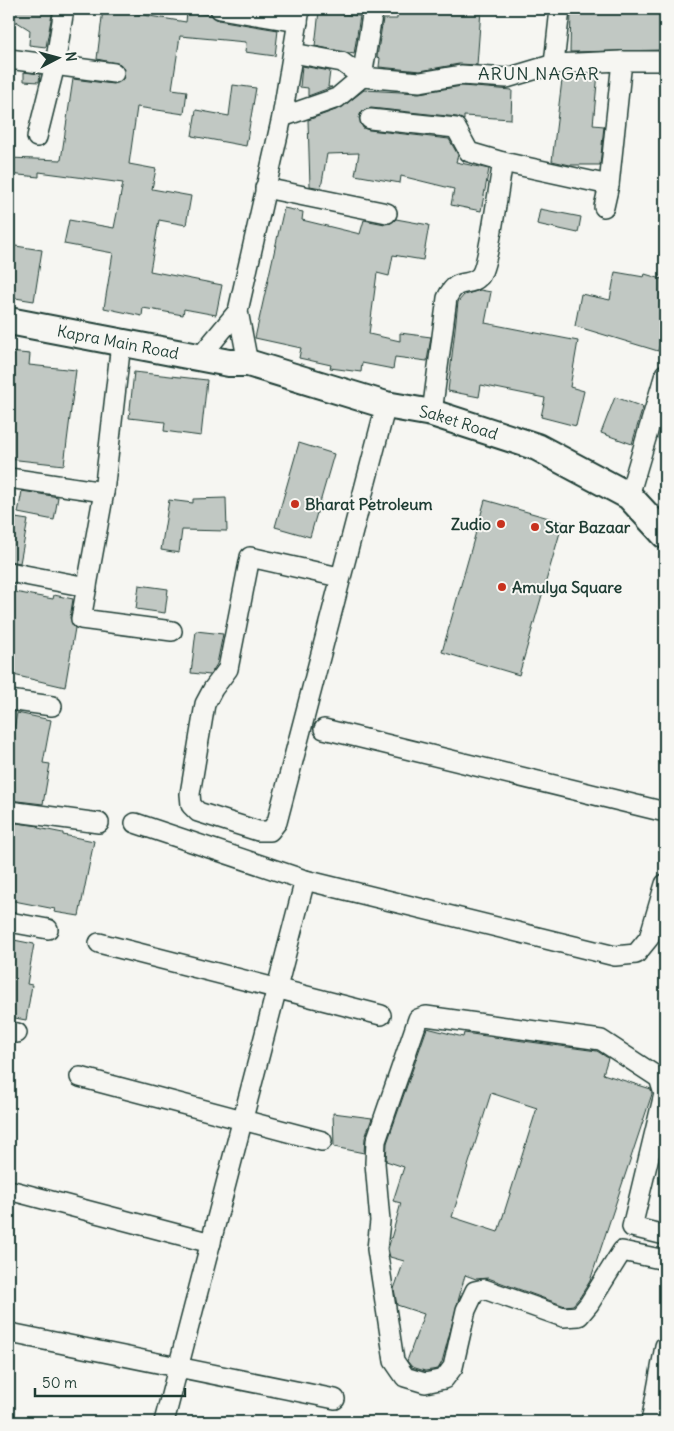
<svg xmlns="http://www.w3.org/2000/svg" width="674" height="1431" font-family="Delius,sans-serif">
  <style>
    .building { fill: #c1c8c3; stroke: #1f3d34; fill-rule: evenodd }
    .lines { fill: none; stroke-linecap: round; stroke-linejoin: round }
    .street-casing { stroke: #1f3d34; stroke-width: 22 }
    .secondary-casing { stroke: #1f3d34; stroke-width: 30 }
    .street { stroke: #f6f6f2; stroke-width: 19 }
    .secondary { stroke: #f6f6f2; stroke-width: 26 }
    .poi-dot { fill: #c8321e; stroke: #f6f6f2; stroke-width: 2 }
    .labels { text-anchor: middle; stroke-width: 4; stroke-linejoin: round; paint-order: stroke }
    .street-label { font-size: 16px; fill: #1f3d34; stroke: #f6f6f2 }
    .poi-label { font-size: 16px; font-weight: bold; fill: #1f3d34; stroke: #f6f6f2; text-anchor: start }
    .neighbourhood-label { font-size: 18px; letter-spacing: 1px; fill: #1f3d34; stroke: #f6f6f2 }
  </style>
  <rect width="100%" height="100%" fill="#f6f6f2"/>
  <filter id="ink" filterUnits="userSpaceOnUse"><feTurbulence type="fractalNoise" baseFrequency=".02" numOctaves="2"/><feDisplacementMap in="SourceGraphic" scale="10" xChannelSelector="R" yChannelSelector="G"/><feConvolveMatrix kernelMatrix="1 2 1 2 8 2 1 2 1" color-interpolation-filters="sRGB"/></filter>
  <g filter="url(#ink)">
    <g class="building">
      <polygon points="9,9 53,9 46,47 29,45 30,30 9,17"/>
      <polygon points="103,9 119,9 119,11 186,22 187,12 211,15 218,20 278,30 275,56 245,52 246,42 180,36 172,89 187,91 184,114 137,107 129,164 156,169 152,189 191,196 186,225 159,220 150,271 222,285 216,315 184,309 183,315 143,308 142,316 104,308 113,253 64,244 69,220 114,228 123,183 39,172 39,177 9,174 9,158 61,160 73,79 113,84 123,79 125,69 120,64 97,59"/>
      <polygon points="433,9 481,10 477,65 459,64 420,71 379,67 380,58 377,57 383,19 397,19 397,11 433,13"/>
      <polygon points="571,9 665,9 665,50 570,52"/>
      <polygon points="319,11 360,16 354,54 315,46"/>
      <polygon points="302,66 330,71 328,87 332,87 308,96 308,88 300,87"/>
      <polygon points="24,72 40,74 39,82 24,81"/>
      <polygon points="598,73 593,125 604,126 600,165 570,165 552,161 562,80 571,81 571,74"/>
      <polygon points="233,85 256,88 246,146 192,136 196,110 229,116"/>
      <polygon points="462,86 512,90 511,119 464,116 464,120 457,117 371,108 361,112 359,118 363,128 369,130 449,139 458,155 456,162 489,169 481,211 451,205 454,189 401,176 400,183 355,175 359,153 327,154 321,188 310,186 308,120 341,108 364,90 419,93"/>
      <polygon points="284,208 303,212 302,220 360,234 364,220 385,224 391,223 396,219 429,225 423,260 393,255 389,276 377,273 369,334 400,341 400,333 431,337 427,361 395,357 393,369 362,363 361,372 330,368 331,365 299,358 301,348 255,338"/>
      <polygon points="540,209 581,217 578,233 537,224"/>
      <polygon points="9,245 42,250 34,301 9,297"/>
      <polygon points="615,272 644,277 645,274 665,280 665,325 658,351 575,326 581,294 610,300"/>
      <polygon points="480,290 491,292 485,323 578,341 570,387 584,391 576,426 541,417 545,398 481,385 479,397 448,391 458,302 464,295"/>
      <polygon points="9,352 30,354 29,365 76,370 64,465 9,459"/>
      <polygon points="134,372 207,380 201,436 164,431 165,422 129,418"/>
      <polygon points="615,397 643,407 632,444 601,433"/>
      <polygon points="299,443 334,454 310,537 275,527"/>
      <polygon points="22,491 58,497 54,520 18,513"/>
      <polygon points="226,498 227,531 182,530 179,553 161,550 169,500 193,503 193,499"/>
      <polygon points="485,500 563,522 519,675 442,652"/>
      <polygon points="9,517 28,520 20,563 9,561"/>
      <polygon points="139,585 168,589 165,613 136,609"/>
      <polygon points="9,591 53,599 54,595 73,599 70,618 75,628 65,687 9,674"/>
      <polygon points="196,631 223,634 217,664 210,675 191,673"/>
      <polygon points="17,713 51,720 43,763 50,764 43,804 9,800 9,755"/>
      <polygon points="9,822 39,826 38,828 63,833 63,835 94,841 79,916 54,912 55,909 9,900"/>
      <polygon points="9,939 34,944 27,984 32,985 26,1020 9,1017"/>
      <path d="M427 1028 463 1037 464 1033 597 1051 608 1058 603 1074 651 1089 652 1094 590 1281 580 1297 573 1305 565 1306 488 1278 476 1279 465 1275 442 1362 438 1369 425 1371 412 1367 407 1361 424 1314 397 1305 394 1289 404 1261 390 1257 388 1249 401 1203 393 1201 404 1167 386 1161 387 1143ZM491 1093 537 1108 498 1232 452 1217Z"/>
      <polygon points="333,1113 372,1118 365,1138 364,1153 334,1147"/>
    </g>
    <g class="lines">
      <defs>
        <g id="street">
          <polyline points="220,9 298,22"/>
          <polyline points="293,53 342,62 362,77 420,82 461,75 507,78 554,64 622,61 665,61"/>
          <polyline points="9,59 114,73"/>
          <polyline points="554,64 560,9"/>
          <polyline points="282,117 337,98 362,77 373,9"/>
          <polyline points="370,119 456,128 469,152 503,162 609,185"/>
          <polyline points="37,137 55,65 64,9"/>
          <polyline points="265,188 387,213"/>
          <polyline points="604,207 609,185 622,61"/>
          <polyline points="121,343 104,492 81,619 172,631"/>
          <polyline points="200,357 238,311"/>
          <polyline points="248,363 238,311 282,117 300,9"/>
          <path d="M432 413 447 298C458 275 468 289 480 276 489 265 499 181 503 162"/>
          <polyline points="9,478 104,492"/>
          <polyline points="629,496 665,374"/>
          <polyline points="9,572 87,587"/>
          <polyline points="339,577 250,557 228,669 213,689 205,704 190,794 191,805 198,812 258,831 270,831 277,822 386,405"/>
          <polyline points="9,700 52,706"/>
          <polyline points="324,729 665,812"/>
          <polyline points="9,811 99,823"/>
          <polyline points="135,823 305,880 615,956 636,954 649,938 665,884"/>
          <polyline points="9,922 48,929"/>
          <polyline points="99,943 381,1015"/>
          <polyline points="9,1032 17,1033"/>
          <polyline points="80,1077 322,1141"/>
          <polyline points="9,1190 211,1243"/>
          <polyline points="665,1235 632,1227 664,1094 659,1078 601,1040 426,1016 418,1019 376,1141 375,1163 380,1221 377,1249 394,1361 405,1377 425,1383 444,1379 453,1367 466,1310 475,1291 484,1289 563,1317 579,1316 589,1304 622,1251 665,1260"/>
          <polyline points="10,1333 335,1399"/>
          <polyline points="164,1422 305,880"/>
          <polyline points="651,1422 665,1346"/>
        </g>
        <g id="secondary">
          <path id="s1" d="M9 321 229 363H248L386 405 432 413 537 447 629 496 665 535"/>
        </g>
      </defs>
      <use href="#street" class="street-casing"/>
      <use href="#secondary" class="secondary-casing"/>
      <use href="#street" class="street"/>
      <use href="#secondary" class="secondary"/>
    </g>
  </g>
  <g class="poi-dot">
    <circle cx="295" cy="504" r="5"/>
    <circle cx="501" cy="524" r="5"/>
    <circle cx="535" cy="527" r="5"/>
    <circle cx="502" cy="587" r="5"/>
  </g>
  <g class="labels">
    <g class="street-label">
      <text dy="6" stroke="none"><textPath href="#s1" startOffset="111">Kapra Main Road</textPath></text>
      <text dy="6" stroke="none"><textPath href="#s1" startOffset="462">Saket Road</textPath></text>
    </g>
    <g class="poi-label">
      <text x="305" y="510">Bharat Petroleum</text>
      <text x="491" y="530" text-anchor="end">Zudio</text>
      <text x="545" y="533">Star Bazaar</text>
      <text x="512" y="593">Amulya Square</text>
    </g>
    <g class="neighbourhood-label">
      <text x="539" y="80">ARUN NAGAR</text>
    </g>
  </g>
  <rect width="674" height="1431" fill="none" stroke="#f6f6f2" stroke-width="30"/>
  <rect x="15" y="15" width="644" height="1401" fill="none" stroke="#1f3d34" stroke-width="2" filter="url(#ink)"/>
  <g transform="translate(58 58) rotate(84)" stroke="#f6f6f2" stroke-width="4" paint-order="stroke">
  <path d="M0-4L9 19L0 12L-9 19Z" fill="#1f3d34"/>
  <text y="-8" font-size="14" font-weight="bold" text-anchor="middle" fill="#1f3d34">N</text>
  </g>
  <path d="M35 1388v8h150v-8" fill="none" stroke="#1f3d34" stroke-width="2.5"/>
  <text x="42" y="1388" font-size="15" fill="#1f3d34" stroke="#f6f6f2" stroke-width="4" paint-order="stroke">50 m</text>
</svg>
